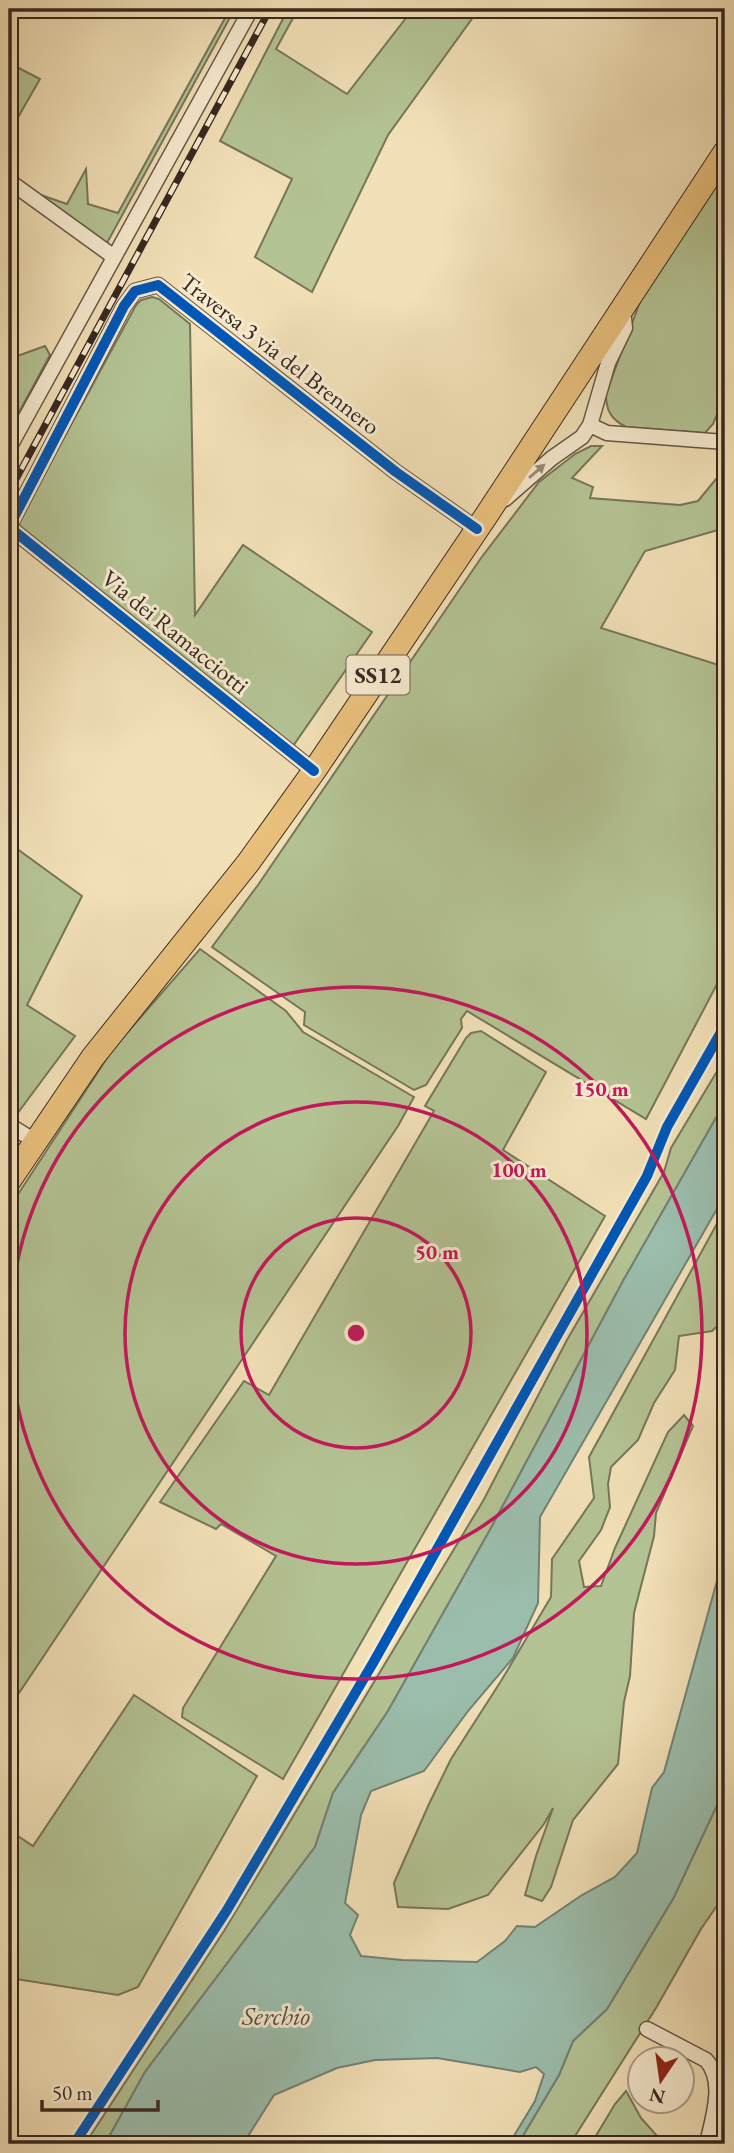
<svg xmlns="http://www.w3.org/2000/svg" width="734" height="2153" font-family="'EB Garamond',serif">
  <style>
    .green { fill: #b4c394; stroke: #76765a; stroke-width: 2 }
    .water { fill: #9bbdac; stroke: #738174; stroke-width: 2 }
    .lines { fill: none; stroke-linecap: round; stroke-linejoin: round }
    .street-casing { stroke: #665646; stroke-width: 17 }
    .primary-casing { stroke: #372821; stroke-width: 25 }
    .street { stroke: #f7ebd0; stroke-width: 14 }
    .primary { stroke: #e9c07c; stroke-width: 23 }
    .rail-casing { stroke: #372821; stroke-width: 7 }
    .rail { stroke: #f7ebd0; stroke-width: 4.5; stroke-dasharray: 13; stroke-linecap: butt }
    .cycleway-casing { stroke: #f7ebd0; stroke-width: 15 }
    .cycleway { stroke: #0057b8; stroke-width: 10 }
    .oneway { fill: #978a78 }
    .ring { fill: none; stroke: #c2185b; stroke-width: 3.5 }
    .labels { text-anchor: middle; stroke-width: 6; stroke-linejoin: round; paint-order: stroke }
    .shield { fill: #f7ebd0; stroke: #716256; stroke-width: 2 }
    .shield-label { font-size: 23px; font-weight: bold; fill: #372821 }
    .street-label { font-size: 24px; fill: #372821; stroke: #f7ebd0 }
    .water-label { font-size: 26px; font-style: italic; fill: #504d44; stroke: #f7ebd0 }
    .centre { fill: #c2185b; stroke: #f7ebd0; stroke-width: 3.5 }
    .ring-label { font-size: 21px; text-anchor: middle; font-weight: bold; fill: #c2185b; stroke: #f7ebd0; stroke-width: 6; stroke-linejoin: round; paint-order: stroke }
  </style>
  <rect width="100%" height="100%" fill="#f2e0b7"/>
  <filter id="stains"><feTurbulence type="fractalNoise" baseFrequency=".00286" numOctaves="4"/><feColorMatrix values="0 0 0 0 .2 0 0 0 0 .09 0 0 0 0 .02 0 0 0 .5 -.17"/></filter>
  <radialGradient id="worn" r=".72"><stop offset=".6" stop-color="#630" stop-opacity="0"/><stop offset="1" stop-color="#630" stop-opacity=".3"/></radialGradient>
  <g class="green">
    <polygon points="230,9 233,12 107,243 96,237 38,194 67,204 86,169 88,204 118,213"/>
    <polygon points="288,9 298,9 276,49 347,94 413,9 479,9 388,135 312,292 255,257 292,179 220,141"/>
    <polygon points="9,63 40,79 9,133"/>
    <path d="M725 173V395L713 424 705 433 626 427C611 419 606 411 606 394L641 299Z"/>
    <polygon points="152,297 159,299 190,324 195,615 243,545 372,632 293,746 15,528 136,305 141,300"/>
    <polygon points="45,346 50,355 9,431 9,359"/>
    <polygon points="591,446 602,446 572,478 593,487 590,498 680,505 698,501 725,468 725,528 645,551 601,628 725,667 725,969 646,1119 467,1011 461,1019 462,1028 426,1085 414,1090 304,1025 305,1012 212,947 258,885 481,558 539,482 575,454"/>
    <polygon points="9,843 82,896 27,1005 75,1036 17,1114 9,1109"/>
    <polygon points="200,949 286,1011 303,1032 414,1097 398,1126 9,1708 9,1208 113,1049"/>
    <polygon points="481,1031 546,1072 503,1150 605,1216 283,1779 182,1717 183,1708 276,1556 221,1524 216,1529 160,1502 244,1381 269,1395 434,1111 425,1106 466,1038 471,1033"/>
    <polygon points="725,1058 725,1102 623,1281 491,1528 388,1711 333,1793 315,1847 145,2072 105,2144 85,2144 224,1931 483,1501 567,1340 664,1172 671,1148"/>
    <polygon points="725,1209 725,1319 712,1331 679,1336 675,1370 654,1403 638,1440 611,1467 608,1484 610,1507 601,1530 579,1561 584,1587 601,1586 615,1548 668,1432 684,1415 693,1426 656,1513 654,1536 634,1613 630,1676 624,1702 618,1764 573,1820 551,1887 542,1901 525,1895 536,1856 553,1808 544,1824 488,1895 448,1909 398,1907 394,1883 429,1804 451,1759 501,1681 551,1597 552,1559 594,1498 589,1457"/>
    <polygon points="134,1695 257,1776 138,1987 118,1995 9,1978 9,1830 33,1846"/>
    <polygon points="725,1788 725,1894 701,1929 656,2008 570,2144 518,2144 559,2075 573,2041 607,2009 674,1897"/>
    <polygon points="626,2091 641,2118 658,2137 656,2144 591,2144 615,2104"/>
  </g>
  <polygon class="water" points="725,1102 725,1195 540,1517 538,1603 513,1658 468,1711 424,1771 371,1791 361,1815 345,1903 358,1915 350,1935 361,1956 402,1960 477,1962 505,1941 517,1926 535,1927 582,1895 615,1877 637,1853 652,1788 664,1772 725,1552 725,1788 674,1897 607,2009 573,2041 559,2075 518,2144 509,2144 535,2101 544,2074 536,2067 520,2072 437,2058 375,2060 337,2068 274,2095 243,2144 105,2144 145,2072 315,1847 333,1793 388,1711 491,1528 623,1281"/>
  <g class="lines">
    <defs>
      <g id="street">
        <polyline points="9,181 114,257"/>
        <polyline points="590,425 607,433 725,442"/>
        <polyline points="9,448 251,9"/>
        <polyline points="505,499 552,458 582,437 590,425 608,363 625,328 623,309"/>
        <polyline points="314,771 9,527 124,306 135,291 158,285 396,472 477,529"/>
        <polyline points="9,1125 35,1141"/>
        <path d="M647 2029 706 2060C726 2082 712 2119 707 2144"/>
      </g>
      <polyline id="primary" points="9,1181 93,1057 248,863 314,771 486,516 725,152"/>
    </defs>
    <use href="#street" class="street-casing"/>
    <use href="#primary" class="primary-casing"/>
    <use href="#street" class="street"/>
    <use href="#primary" class="primary"/>
    <defs>
      <polyline id="rail" points="9,492 270,9"/>
    </defs>
    <use href="#rail" class="rail-casing"/>
    <use href="#rail" class="rail"/>
    <defs>
      <g id="cycleway">
        <polyline points="314,771 9,527 124,306 135,291 158,285 396,472 477,529"/>
        <polyline points="74,2144 227,1910 373,1663 647,1176 667,1127 725,1025"/>
      </g>
    </defs>
    <use href="#cycleway" class="cycleway-casing"/>
    <use href="#cycleway" class="cycleway"/>
  </g>
  <defs><path id="oneway-solid" d="M-6-.8H1V-3.2L6.5 0L1 3.2V.8H-6Z" transform="scale(1.75)"/></defs>
  <use class="oneway" href="#oneway-solid" transform="translate(537 471) rotate(-41)"/>
  <g class="ring">
    <circle cx="356" cy="1333" r="115"/>
    <circle cx="356" cy="1333" r="231"/>
    <circle cx="356" cy="1333" r="346"/>
  </g>
  <g class="labels">
    <rect class="shield" x="346.5" y="655.5" width="63" height="39" rx="5"/>
    <g class="shield-label">
      <text x="378" y="683">SS12</text>
    </g>
    <g class="street-label">
      <text transform="translate(280 354) rotate(38)" y="8">Traversa 3 via del Brennero</text>
      <text transform="translate(175 632) rotate(39)" y="8">Via dei Ramacciotti</text>
    </g>
    <g class="water-label">
      <text x="276" y="2025">Serchio</text>
    </g>
  </g>
  <circle cx="356" cy="1333" r="10" class="centre"/>
  <g class="ring-label">
    <text x="601" y="1096">150 m</text>
    <text x="519" y="1177">100 m</text>
    <text x="437" y="1259">50 m</text>
  </g>
  <rect width="734" height="2153" fill="none" stroke="#f2e0b7" stroke-width="35"/>
  <rect x="10" y="10" width="713" height="2132" fill="none" stroke="#372821" stroke-width="3.5"/>
  <rect x="18" y="18" width="699" height="2118" fill="none" stroke="#372821" stroke-width="2"/>
  <g transform="translate(661 2080) rotate(193)"><circle r="33" fill="#f7ebd0" stroke="#aa9d8a" stroke-width="2"/>
  <path d="M0-5L12 26L0 18L-12 26Z" fill="#8f2418"/>
  <text y="-10" font-size="19" font-weight="bold" text-anchor="middle" fill="#372821">N</text>
  </g>
  <path d="M42 2100v10h116v-10" fill="none" stroke="#372821" stroke-width="3.5"/>
  <text x="52" y="2100" font-size="21" fill="#372821" stroke="#f7ebd0" stroke-width="5" paint-order="stroke">50 m</text>
  <rect width="100%" height="100%" filter="url(#stains)"/>
  <rect width="100%" height="100%" fill="url(#worn)"/>
</svg>
